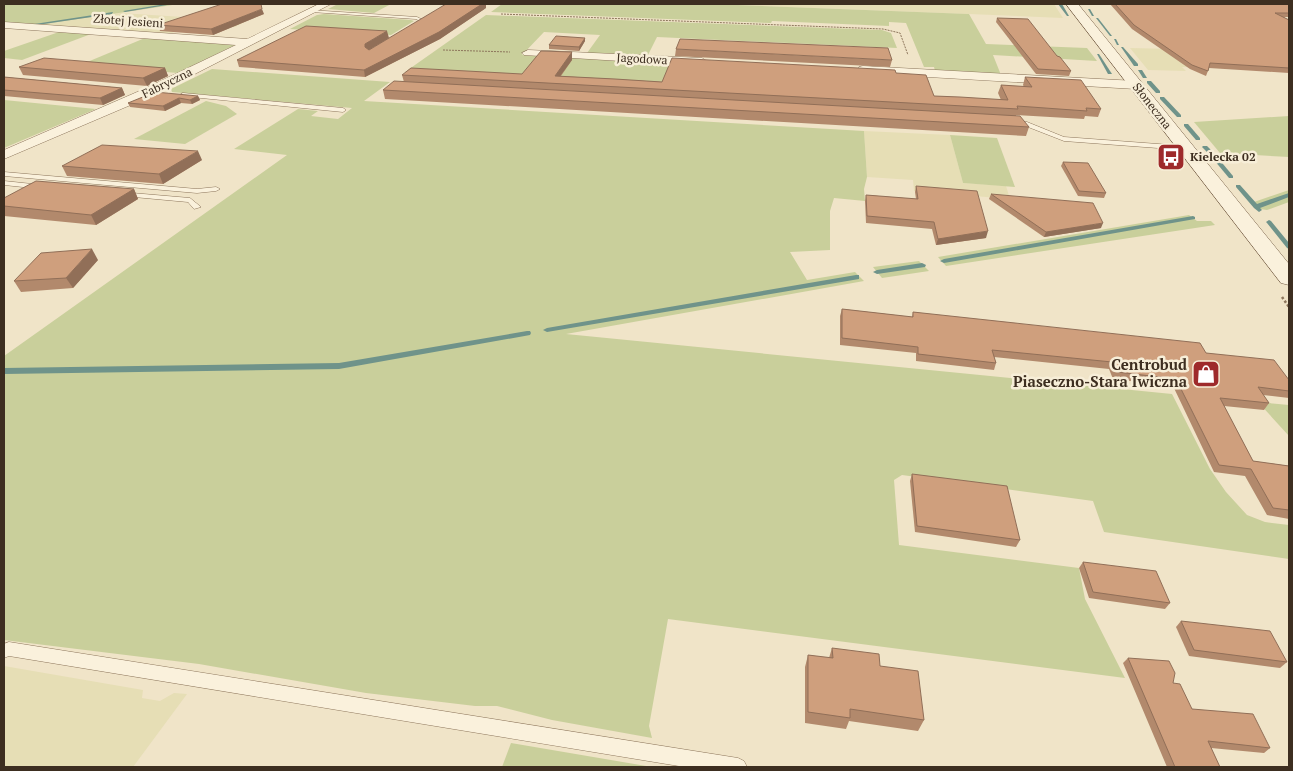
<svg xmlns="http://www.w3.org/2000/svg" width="1293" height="771" font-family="'PT Serif',serif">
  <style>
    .farmland { fill: #e6deb5 }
    .green { fill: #c9cf9b }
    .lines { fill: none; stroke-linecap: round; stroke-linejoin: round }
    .stream { fill: #6f938a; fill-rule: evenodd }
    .lane-casing { stroke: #8d765c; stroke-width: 1 }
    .street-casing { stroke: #8d765c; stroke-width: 1 }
    .secondary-casing { stroke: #6f573f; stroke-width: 1 }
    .path-far1 { stroke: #8d765c; stroke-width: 1; stroke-dasharray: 2 1; stroke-linecap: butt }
    .path { stroke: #8d765c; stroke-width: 2.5; stroke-dasharray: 2.5 2; stroke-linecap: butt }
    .lane { fill: #faf1dc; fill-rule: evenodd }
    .street { fill: #faf1dc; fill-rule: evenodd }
    .secondary { fill: #faf1dc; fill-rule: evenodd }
    .wall { fill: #b2896c }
    .shaded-wall { fill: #916f58 }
    .building { fill: #cf9f7d; stroke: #916f58 }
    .labels { text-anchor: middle; stroke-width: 5; stroke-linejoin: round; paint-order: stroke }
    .far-street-label { font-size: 12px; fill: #3d2e20; stroke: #f7eed8 }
    .far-poi-label { font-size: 12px; font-weight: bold; fill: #3d2e20; stroke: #f7eed8; text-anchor: start }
    .poi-label { font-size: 15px; font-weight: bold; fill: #3d2e20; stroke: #f7eed8; text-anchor: end }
  </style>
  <rect width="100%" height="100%" fill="#f0e4c8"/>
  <g class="farmland">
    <polygon points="711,4 1054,4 1063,18 969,14"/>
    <polygon points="120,13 246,21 235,27 195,24 167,35 32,26"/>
    <polygon points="1130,48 1262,51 1289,70 1182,67 1186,71 1148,70"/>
    <polygon points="864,131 950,135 963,183 1006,186 1010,199 914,191 913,180 867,177"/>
    <polygon points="4,666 143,690 142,698 160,701 174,693 187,694 133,767 4,767"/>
  </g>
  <g class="green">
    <polygon points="4,4 179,4 32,26 27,24 4,22"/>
    <polygon points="338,4 391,4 374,13 328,9"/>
    <polygon points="502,4 711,4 969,14 986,44 1087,48 1097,61 993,55 1001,75 935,71 934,67 924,67 906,23 889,22 889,26 772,21 771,23 491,12"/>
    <polygon points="324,14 411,20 414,21 391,35 290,29 317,15"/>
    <polygon points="486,15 882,30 891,33 897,48 657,37 648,55 587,53 600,35 544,32 522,55 806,70 806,94 405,72"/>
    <polygon points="59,32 91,34 22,60 4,58 4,51"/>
    <polygon points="145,38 235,45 178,73 80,65"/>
    <polygon points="212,69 390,82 364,101 864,131 867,177 864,189 865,201 834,198 830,211 830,250 790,252 807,280 855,272 864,281 566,334 1172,394 1210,469 1226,492 1247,515 1265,522 1289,525 1289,559 1104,532 1093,501 902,475 894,480 899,545 1079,568 1085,599 1125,678 668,619 649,726 652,738 552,720 497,706 475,706 366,693 199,664 4,640 4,356 287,155 234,149 298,109 318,111 311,116 338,119 352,108 172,92 171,89"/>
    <polygon points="4,100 96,109 4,148"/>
    <polygon points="206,101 226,106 237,114 185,144 134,139"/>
    <polygon points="1289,116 1289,157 1220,153 1194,122"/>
    <polygon points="950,135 997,138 1015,187 963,183"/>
    <polygon points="1289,190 1289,202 1267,210 1260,209 1254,202"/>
    <polygon points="1189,215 1197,221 1211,221 1215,225 946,266 938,257"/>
    <polygon points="919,261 929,271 882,278 873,267"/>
    <polygon points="1258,402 1289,405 1289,436"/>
    <polygon points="511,743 652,767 502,767"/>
  </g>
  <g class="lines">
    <g class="stream">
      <polygon points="166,4 173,4 125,12 123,11"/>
      <polygon points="1058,4 1062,4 1069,16 1067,16"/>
      <polygon points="1088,9 1090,9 1094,16 1092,16"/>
      <polygon points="113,12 112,14 30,26 28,25"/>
      <polygon points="1096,18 1098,18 1112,36 1110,36"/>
      <polygon points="1114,39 1116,39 1119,45 1117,45"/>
      <polygon points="1121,47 1123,47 1138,64 1138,66 1134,66"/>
      <polygon points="1097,54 1099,54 1112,74 1108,74"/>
      <polygon points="1138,70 1142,70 1147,78 1143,78"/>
      <polygon points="1147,81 1151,81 1160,91 1160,93 1156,93 1147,83"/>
      <polygon points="1160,97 1164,97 1181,115 1181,117 1177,117 1160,99"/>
      <polygon points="1184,124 1188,124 1200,138 1200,140 1196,140 1184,126"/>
      <polygon points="1203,146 1207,146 1213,152 1212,153 1208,153 1202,147"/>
      <polygon points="1214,158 1218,158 1233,176 1233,178 1229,178 1214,160"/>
      <polygon points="1236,185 1240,185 1257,204 1289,193 1289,197 1260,208 1262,210 1259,212 1254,208 1236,187"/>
      <polygon points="1193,216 1195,217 1195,219 944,263 940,261 944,259"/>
      <polygon points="1269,220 1271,221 1289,243 1289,249 1287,248 1267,223 1266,222"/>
      <polygon points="922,263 926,265 925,267 877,274 873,272 877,270"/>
      <polygon points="856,275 859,275 859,279 547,332 543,330 547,328"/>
      <polygon points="527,331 530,331 531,333 530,335 339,369 4,374 4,368 339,363"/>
    </g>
    <defs>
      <g id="lane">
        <polygon points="309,10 417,17 425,21 414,28 412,26 420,21 416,19 311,12"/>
        <polygon points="183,93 343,108 346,110 343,112 181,96 181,94"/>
        <polygon points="1011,119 1027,122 1064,137 1185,146 1189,148 1185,150 1064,141 1023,125 1009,122 1009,120"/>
        <polygon points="4,172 197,189 216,187 220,189 216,191 197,193 4,176"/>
        <polygon points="4,181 42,185 46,187 42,189 4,185"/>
        <polygon points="120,192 190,198 201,207 194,209 188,202 123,196 120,196"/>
        <polygon points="9,642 738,758 744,761 747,767 685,767 9,656 4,658 4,644"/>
      </g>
      <g id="street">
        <polygon points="319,4 331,4 154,95 4,159 4,150 144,89 236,45 4,28 4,22 247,39"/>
        <polygon points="528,50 702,58 708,62 702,66 524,55 522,53"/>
        <polygon points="863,66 1136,81 1142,85 1136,89 859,73 857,70 859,67"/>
      </g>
      <polygon id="secondary" points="1066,4 1078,4 1289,264 1289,285 1281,283"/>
    </defs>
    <use href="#lane" class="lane-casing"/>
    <use href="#street" class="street-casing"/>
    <use href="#secondary" class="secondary-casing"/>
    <g class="path-far1">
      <polyline points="501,14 883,29 900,33 908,55"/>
      <polyline points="443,50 510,52"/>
    </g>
    <polyline class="path" points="1282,297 1289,307"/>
    <use href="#lane" class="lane"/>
    <use href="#street" class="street"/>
    <use href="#secondary" class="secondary"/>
  </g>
  <g class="wall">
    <polygon points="1110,4 1289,4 1289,17 1284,17 1289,20 1289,73 1209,68 1206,76 1190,69 1132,29"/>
    <polygon points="486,8 440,39 365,77 239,67 237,60 389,38 369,50"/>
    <polygon points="264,14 213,35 160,31 158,25"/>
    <polygon points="997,18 1057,56 1071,71 1069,76 1036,74 996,22"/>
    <polygon points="585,38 585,41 579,51 549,49 549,45"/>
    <polygon points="676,49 892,60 890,67 675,56"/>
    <polygon points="572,52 572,60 561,76 662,82 896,73 934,96 1001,100 998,93 1001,85 1024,87 1023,85 1025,77 1101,109 1098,117 1085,116 1084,119 1016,115 1016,116 1029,127 1026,136 385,99 383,90 404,82 402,75 522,74"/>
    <polygon points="19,67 165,68 168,76 147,86 23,75"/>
    <polygon points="4,77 122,88 125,95 103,105 4,96"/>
    <polygon points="198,96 200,100 192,104 181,103 165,111 130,107 128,103"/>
    <polygon points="202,160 163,184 67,176 62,166"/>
    <polygon points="1063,162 1106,193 1104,198 1078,196 1061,166"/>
    <polygon points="916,186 986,238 936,245 932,229 866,223 865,201 866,195 916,199 915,192"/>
    <polygon points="134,189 138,199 96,225 4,216 4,198"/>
    <polygon points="991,194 1101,228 1044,237 989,199"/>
    <polygon points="98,260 73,288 21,292 14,281"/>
    <polygon points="842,309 912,317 913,312 1206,353 1289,380 1289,398 1263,395 1269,403 1264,410 1224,406 1253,461 1289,466 1289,519 1267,515 1245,476 1214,472 1173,386 1113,379 1109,369 994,357 996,363 994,370 916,361 916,353 840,345 840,316"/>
    <polygon points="912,474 1020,540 1016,547 915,532 910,481"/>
    <polygon points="1083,562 1170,603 1165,609 1089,598 1079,568"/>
    <polygon points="1181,621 1287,662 1280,668 1189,656 1176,627"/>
    <polygon points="832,648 880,666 924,720 918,731 849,721 846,729 805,723 805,667 808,655 829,658"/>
    <polygon points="1128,658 1173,683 1192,709 1270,748 1264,753 1211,748 1220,767 1167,767 1123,663"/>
  </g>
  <g class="shaded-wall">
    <polygon points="482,4 486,4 486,8 440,39 365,77 364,70"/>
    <polygon points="262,9 264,14 213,35 211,29"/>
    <polygon points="387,31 389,38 367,51 365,47 365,44"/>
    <polygon points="585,38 585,41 579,51 579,47"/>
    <polygon points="572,52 572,60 555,83 555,76"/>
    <polygon points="165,68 168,76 147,86 143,78"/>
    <polygon points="122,88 125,95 103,105 100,98"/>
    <polygon points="198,96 200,100 192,104 190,100"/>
    <polygon points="179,98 181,103 165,111 163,106"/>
    <polygon points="198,151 202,160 163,184 159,174"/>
    <polygon points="134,189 138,199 96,225 91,215"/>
    <polygon points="1103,223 1101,228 1044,237 1046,232"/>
    <polygon points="988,231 986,238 936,245 938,239"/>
    <polygon points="92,249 98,260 73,288 66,278"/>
  </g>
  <g class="building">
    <polygon points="222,4 261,4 262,9 211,29 158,25"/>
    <polygon points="446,4 482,4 439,32 364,70 237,60 306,26 387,31 365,44 365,47 369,50"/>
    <polygon points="1115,4 1289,4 1289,13 1275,13 1289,20 1289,68 1210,63 1208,71 1192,65 1134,25"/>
    <polygon points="997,18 1028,19 1057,56 1060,57 1071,71 1038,69"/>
    <polygon points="556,36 585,38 579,47 549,45"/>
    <polygon points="680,39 888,48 892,60 676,49"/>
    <polygon points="541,51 572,52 555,76 615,79 662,82 672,58 895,70 896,73 926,75 934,96 960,97 1008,100 1001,85 1032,87 1025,77 1081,80 1101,109 1086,108 1087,111 1017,106 1018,109 402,75 411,68 522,74"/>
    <polygon points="44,58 165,68 143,78 19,67"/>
    <polygon points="4,77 122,88 100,98 4,90"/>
    <polygon points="394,81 1020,116 1029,127 383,90"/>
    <polygon points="155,92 198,96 190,100 179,98 163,106 128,103"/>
    <polygon points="102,145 198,151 159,174 62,166"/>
    <polygon points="1063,162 1088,163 1106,193 1079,191"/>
    <polygon points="36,181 134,189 91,215 4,206 4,198"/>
    <polygon points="916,186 977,191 988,231 938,239 934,222 867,216 866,195 918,199"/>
    <polygon points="991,194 1093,203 1103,223 1046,232"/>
    <polygon points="92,249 66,278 14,281 41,253"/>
    <polygon points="842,309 913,317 913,312 1200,343 1206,353 1274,360 1289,380 1289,391 1258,387 1269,403 1220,398 1253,461 1289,466 1289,510 1273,508 1251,469 1219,465 1176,379 1117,372 1112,362 992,350 996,363 918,354 918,347 842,338"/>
    <polygon points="912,474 1007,486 1020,540 917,526"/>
    <polygon points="1083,562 1156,571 1170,603 1093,592"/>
    <polygon points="1181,621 1270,631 1287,662 1194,650"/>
    <polygon points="832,648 879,654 880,666 918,671 924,720 850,709 850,718 808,712 808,655 833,658"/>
    <polygon points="1128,658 1169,661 1175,673 1173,683 1180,684 1192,709 1253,714 1270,748 1208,741 1220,767 1175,767"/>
  </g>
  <defs>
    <symbol id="bus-square" viewBox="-11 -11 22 22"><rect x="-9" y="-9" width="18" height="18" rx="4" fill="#9e2a2b" stroke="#f7eed8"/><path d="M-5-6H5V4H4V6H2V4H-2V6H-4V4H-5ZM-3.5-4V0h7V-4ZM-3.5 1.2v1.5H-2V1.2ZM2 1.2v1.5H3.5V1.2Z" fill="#fff"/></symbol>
    <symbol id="shop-square" viewBox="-11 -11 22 22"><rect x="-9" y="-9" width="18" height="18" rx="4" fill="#9e2a2b" stroke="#f7eed8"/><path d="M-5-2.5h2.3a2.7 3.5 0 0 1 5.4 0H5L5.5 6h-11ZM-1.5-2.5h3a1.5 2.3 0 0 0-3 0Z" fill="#fff"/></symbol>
  </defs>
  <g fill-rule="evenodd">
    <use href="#bus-square" x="1155" y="141" width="32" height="32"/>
    <use href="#shop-square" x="1190" y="358" width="32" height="32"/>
  </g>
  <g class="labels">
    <g class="far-street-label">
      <text transform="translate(128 21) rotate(4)" y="4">Złotej Jesieni</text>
      <text transform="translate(642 59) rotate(3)" y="4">Jagodowa</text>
      <text transform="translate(167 83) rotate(-26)" y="4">Fabryczna</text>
      <text transform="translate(1152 106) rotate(52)" y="4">Słoneczna</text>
    </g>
    <g class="far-poi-label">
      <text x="1190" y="161">Kielecka 02</text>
    </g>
    <g class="poi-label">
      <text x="1187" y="370">Centrobud<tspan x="1187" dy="17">Piaseczno-Stara Iwiczna</tspan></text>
    </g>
  </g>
  <rect width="1293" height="771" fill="none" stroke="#3d2e20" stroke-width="10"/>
</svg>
